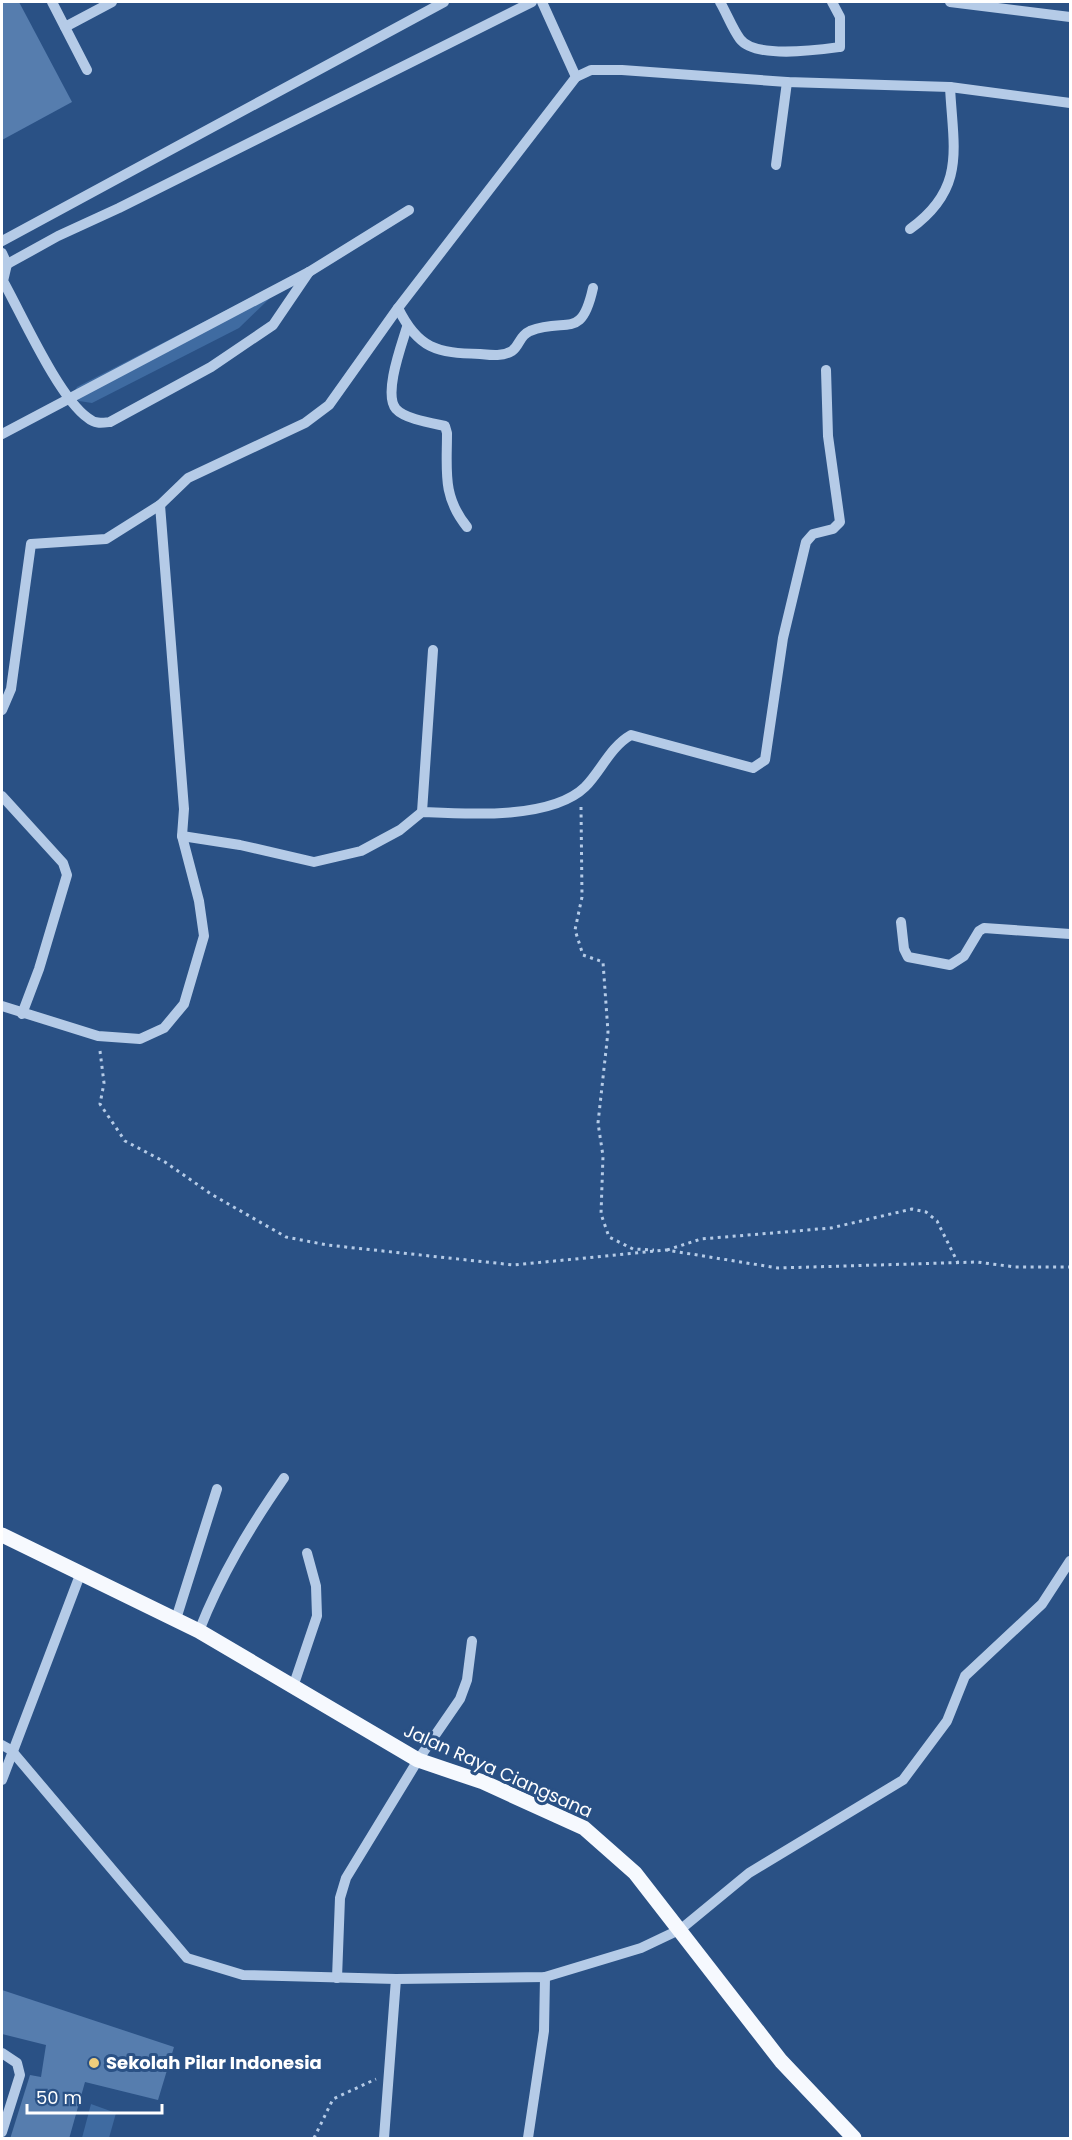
<svg xmlns="http://www.w3.org/2000/svg" width="1072" height="2140" font-family="Poppins,sans-serif">
  <style>
    .green { fill: #3f6ba1 }
    .building { fill: #567dae }
    .lines { fill: none; stroke-linecap: round; stroke-linejoin: round }
    .path { stroke: #b5cbe7; stroke-width: 3; stroke-dasharray: 3 4.5; stroke-linecap: butt }
    .minor { stroke: #b5cbe7; stroke-width: 10 }
    .major { stroke: #f6f9fe; stroke-width: 15 }
    .poi-dot { fill: #eecd7c; stroke: #2a5185; stroke-width: 2 }
    .labels { text-anchor: middle; stroke-width: 6; stroke-linejoin: round; paint-order: stroke }
    .street-label { font-size: 18px; fill: #fff; stroke: #2a5185 }
    .poi-label { font-size: 18px; font-weight: bold; fill: #fff; stroke: #2a5185; text-anchor: start }
  </style>
  <rect width="100%" height="100%" fill="#2a5185"/>
  <g class="green">
    <polygon points="260,293 269,299 239,328 92,403 79,401 72,395 77,387"/>
    <polygon points="91,2104 116,2113 109,2138 82,2138"/>
  </g>
  <g class="building">
    <polygon points="2,2 19,2 72,102 2,140"/>
    <polygon points="2,1990 174,2047 158,2100 85,2082 69,2139 10,2139 30,2075 41,2077 46,2045 2,2034"/>
  </g>
  <g class="lines">
    <g class="path">
      <polyline points="581,807 582,897 575,930 583,955 603,962 608,1032 598,1123 603,1156 601,1214 609,1237 633,1249 654,1250"/>
      <polyline points="100,1051 104,1083 100,1104 125,1141 165,1162 211,1194 286,1237 327,1245 514,1265 666,1250 778,1268 977,1262 1015,1267 1070,1267"/>
      <polyline points="667,1250 701,1239 831,1228 912,1209 926,1212 937,1221 958,1263"/>
      <polyline points="314,2138 333,2099 376,2079"/>
    </g>
    <g class="minor">
      <polyline points="52,2 87,70"/>
      <polyline points="542,2 576,77"/>
      <path d="M720 2C727 14 732 28 740 39 755 59 818 50 840 47V17L832 2"/>
      <polyline points="950,2 1070,17"/>
      <polyline points="65,27 112,2"/>
      <polyline points="776,165 787,82"/>
      <path d="M910 229C967 188 953 148 950 87"/>
      <polyline points="2,241 444,2"/>
      <path d="M2 253 7 264 3 281C22 315 59 398 88 418 95 424 101 423 110 422L211 367 273 325 309 272"/>
      <polyline points="2,267 58,236 119,208 532,2"/>
      <path d="M398 308C418 349 437 353 480 354 490 355 502 357 512 351 520 345 519 336 530 331 567 316 581 342 593 288"/>
      <path d="M407 327C402 344 383 394 396 409 405 419 431 423 445 426L447 433C447 471 442 496 467 527"/>
      <polyline points="2,434 309,272 409,210"/>
      <polyline points="2,710 11,689 31,544 106,539 160,505 188,478 305,423 329,405 398,308 576,77 591,70 622,70 787,82 950,87 1070,103"/>
      <polyline points="2,796 63,863 67,875 39,969 22,1014"/>
      <path d="M422 812C466 814 551 820 585 787 601 771 610 747 631 735L753 768 765 760 783 638 806 542 813 534 833 529 840 522 828 436 826 370"/>
      <polyline points="182,836 240,845 314,862 361,851 400,830 422,812 433,650"/>
      <polyline points="901,922 904,949 908,957 950,965 964,956 979,931 984,928 1070,934"/>
      <polyline points="2,1006 98,1036 140,1039 164,1028 184,1004 204,936 199,901 182,836 184,809 160,505"/>
      <polyline points="176,1619 217,1489"/>
      <path d="M199 1631C221 1575 250 1527 284 1478"/>
      <polyline points="293,1687 317,1616 316,1586 307,1553"/>
      <polyline points="2,1745 11,1750 187,1958 243,1975 396,1979 545,1977 641,1948 681,1929 749,1873 903,1780 947,1721 965,1676 1042,1604 1070,1561"/>
      <polyline points="2,1780 80,1575"/>
      <polyline points="337,1978 340,1898 346,1878 418,1760 460,1699 467,1680 472,1641"/>
      <polyline points="2,2053 17,2063 20,2075 2,2132"/>
      <polyline points="384,2138 396,1979"/>
      <polyline points="528,2138 544,2031 545,1977"/>
    </g>
    <polyline class="major" points="2,1535 199,1631 418,1760 483,1782 584,1828 635,1873 781,2061 854,2138"/>
  </g>
  <circle class="poi-dot" cx="94" cy="2063" r="6"/>
  <g class="labels">
    <g class="street-label">
      <text transform="translate(498 1771) rotate(24)" y="6">Jalan Raya Ciangsana</text>
    </g>
    <g class="poi-label">
      <text x="106" y="2069">Sekolah Pilar Indonesia</text>
    </g>
  </g>
  <rect width="1072" height="2140" fill="none" stroke="#ffffff" stroke-width="6"/>
  <path d="M27 2104v9h135v-9" fill="none" stroke="#ffffff" stroke-width="3"/>
  <text x="36" y="2104" font-size="18" fill="#ffffff" stroke="#2a5185" stroke-width="4.5" paint-order="stroke">50 m</text>
</svg>
